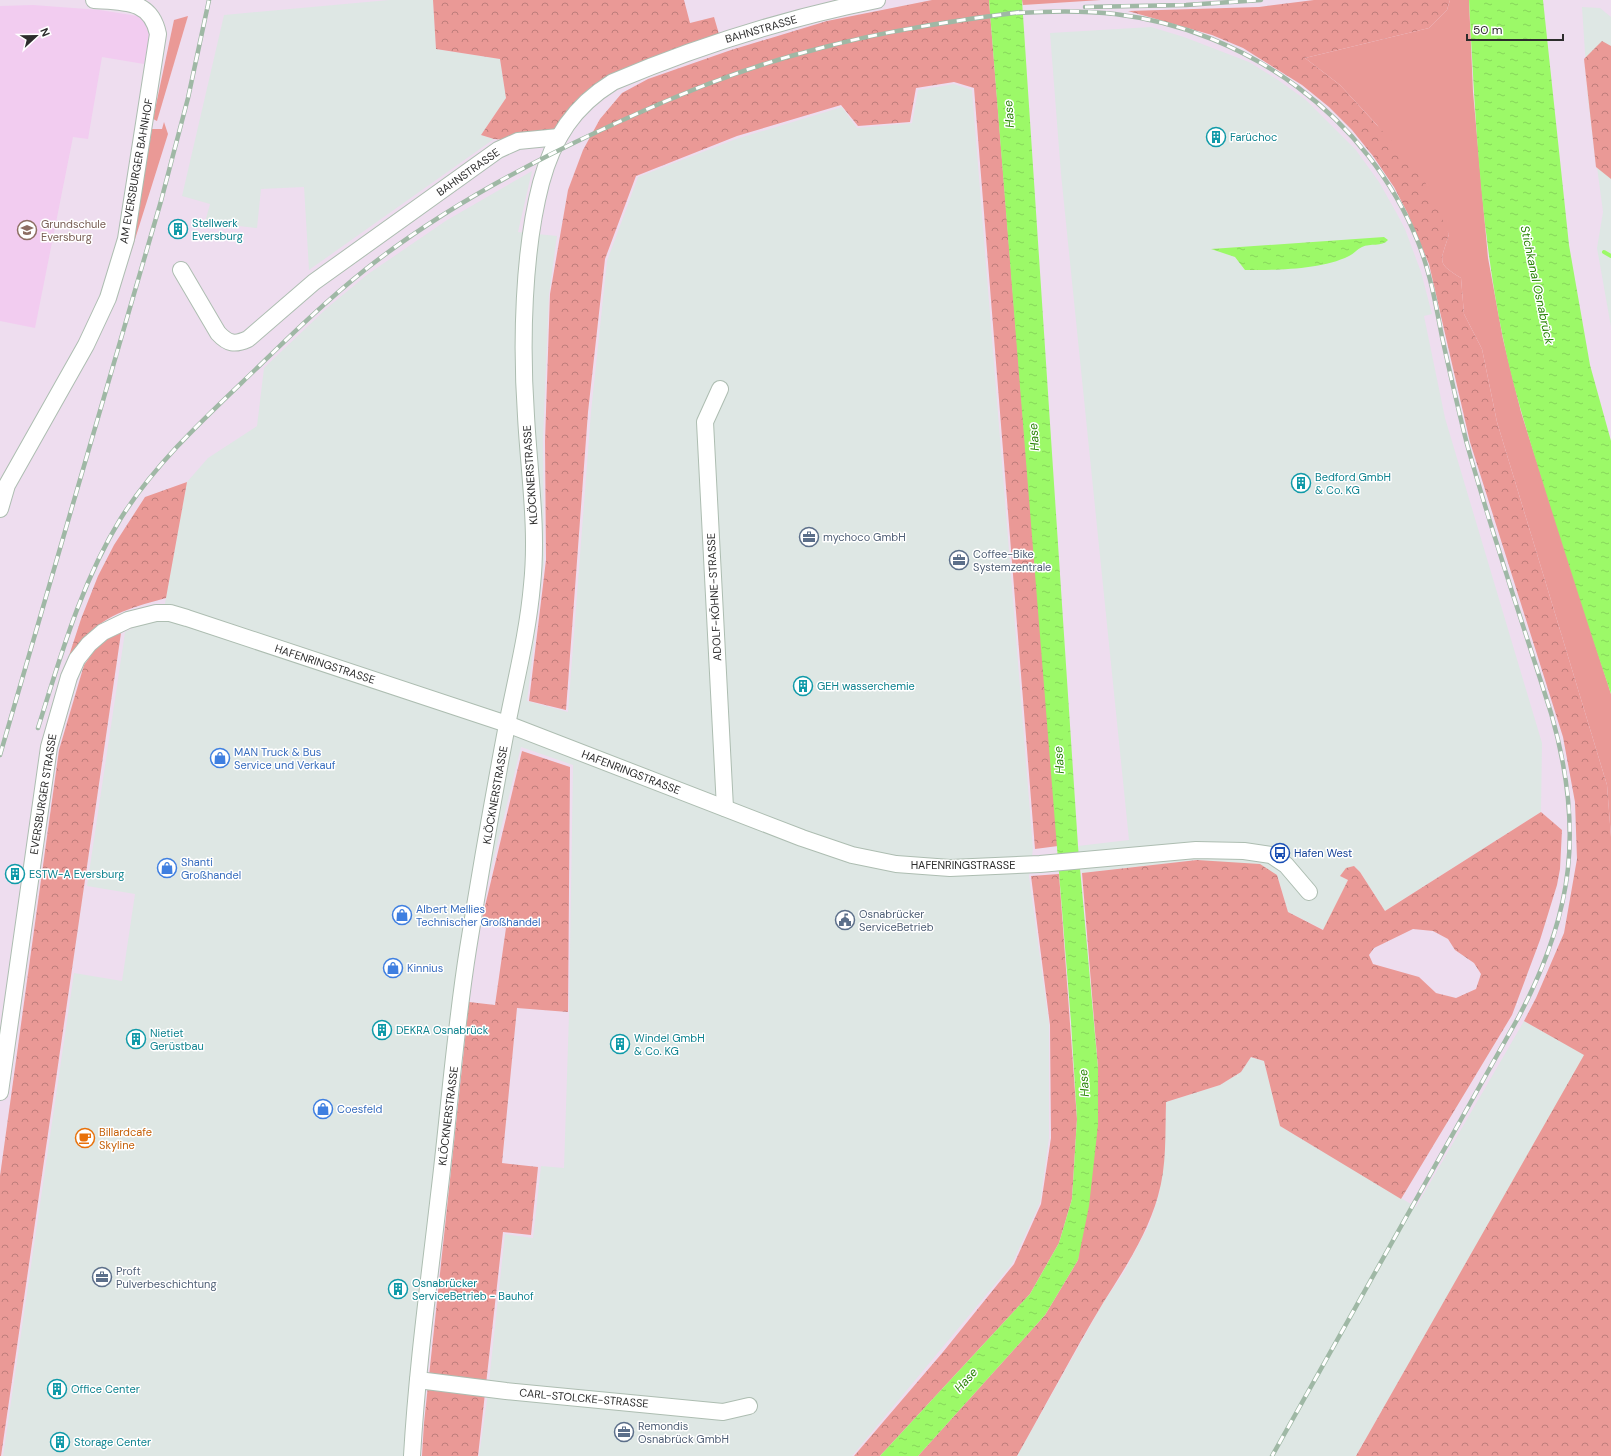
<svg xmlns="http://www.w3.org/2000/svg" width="1611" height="1456" font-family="'DM Sans',sans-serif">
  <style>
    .industrial { fill: #dee7e4 }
    .education { fill: #f2ccf0 }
    .grass { fill: #ea9996 }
    .forest { fill: url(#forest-crowns); fill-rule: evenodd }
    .water { fill: url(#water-ripples) }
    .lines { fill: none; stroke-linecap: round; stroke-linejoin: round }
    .stream { stroke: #9cf968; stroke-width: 4 }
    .minor-casing { stroke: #adbdb1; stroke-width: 18 }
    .minor { stroke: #fff; stroke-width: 16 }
    .rail-casing { stroke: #9fb8a5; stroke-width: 4.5 }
    .rail { stroke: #fff; stroke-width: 3; stroke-dasharray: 9; stroke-linecap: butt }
    .labels { text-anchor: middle; stroke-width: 3; stroke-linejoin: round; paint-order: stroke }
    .street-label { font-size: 11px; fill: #2c2c2c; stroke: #fff }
    .culture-label { font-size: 11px; fill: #0d838f; stroke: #fff; text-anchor: start }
    .education-label { font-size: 11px; fill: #785e54; stroke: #fff; text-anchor: start }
    .service-label { font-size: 11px; fill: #4e5e75; stroke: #fff; text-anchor: start }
    .shop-label { font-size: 11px; fill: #366cbe; stroke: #fff; text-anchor: start }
    .transit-label { font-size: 11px; fill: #164399; stroke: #fff; text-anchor: start }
    .food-label { font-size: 11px; fill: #c56008; stroke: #fff; text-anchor: start }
    .water-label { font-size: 12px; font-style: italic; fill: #298406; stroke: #fff }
  </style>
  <defs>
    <pattern id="forest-crowns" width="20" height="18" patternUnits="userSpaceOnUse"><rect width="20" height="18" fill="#ea9996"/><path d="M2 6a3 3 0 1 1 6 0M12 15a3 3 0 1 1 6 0" fill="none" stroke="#be7d7b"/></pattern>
    <pattern id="water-ripples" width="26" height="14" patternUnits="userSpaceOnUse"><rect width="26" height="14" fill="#9cf968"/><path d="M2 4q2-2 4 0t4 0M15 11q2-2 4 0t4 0" fill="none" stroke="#87d65a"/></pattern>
  </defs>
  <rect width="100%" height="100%" fill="#eeddef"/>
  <g class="industrial">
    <polygon points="389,0 433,0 436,49 500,59 506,98 481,135 494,139 309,270 304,187 261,189 257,228 205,222 210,204 182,196 224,15"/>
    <polygon points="1582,7 1600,8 1611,17 1611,327 1597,248 1603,212 1588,99"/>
    <polygon points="1151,27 1184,37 1249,62 1278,80 1306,100 1356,150 1379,182 1396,212 1405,229 1421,272 1432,314 1424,316 1445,418 1542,743 1541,812 1385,911 1360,872 1354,866 1340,876 1348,880 1324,930 1288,912 1277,875 1197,860 1082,873 1078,846 1129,840 1061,174 1050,33"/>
    <polygon points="954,84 972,90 1033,849 1029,876 1049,1024 1049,1138 1040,1203 1012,1264 852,1456 479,1456 487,1400 505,1234 533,1238 541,1166 564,1168 569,1014 573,765 521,747 478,923 467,1001 421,1422 419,1456 3,1456 74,973 122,981 135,894 87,886 125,632 144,623 162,620 187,482 208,458 257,426 264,368 327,308 368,274 447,220 532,171 518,232 557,236 549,295 543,440 544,562 527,701 568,712 591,412 607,261 638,177 736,139 842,107 857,128 912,123 918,90"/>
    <polygon points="1524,1021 1585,1055 1356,1456 1017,1456 1103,1303 1124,1272 1149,1225 1159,1194 1164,1159 1166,1102 1220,1085 1241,1072 1251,1057 1264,1061 1280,1126 1416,1207"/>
  </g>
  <polygon class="education" points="33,5 100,10 144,17 150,35 144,64 102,57 88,139 73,137 35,328 0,321 0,6"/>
  <g class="grass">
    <polygon points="1022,0 1101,0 1023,5"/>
    <path d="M1450 0H1469L1473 92 1488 258 1503 339 1521 412 1611 694V837L1607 785 1497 422 1482 349 1464 314 1461 278C1435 262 1441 262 1449 234L1377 125 1340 85 1305 58 1429 28 1447 10Z"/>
    <polygon points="188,16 157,121 153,119 174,20"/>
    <polygon points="164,122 168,134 131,252 152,129 162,129"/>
  </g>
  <g class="forest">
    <polygon points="433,0 684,0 690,23 714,17 721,41 613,82 559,137 518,141 494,139 481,135 506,98 500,59 436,49"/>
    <polygon points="932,0 989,0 1058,846 1035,849 974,88 954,82 916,88 910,122 858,126 841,105 737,136 636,176 605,259 588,412 566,710 529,701 546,560 545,441 550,294 568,190 583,150 600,119 622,93 648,79 731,50 827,21"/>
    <path d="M1314 0H1450L1447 10 1429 28 1305 58 1340 85 1421 173 1449 234C1441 262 1435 262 1461 278L1464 314 1482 349 1497 422 1607 785 1611 837V1456H1356L1584 1055 1524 1021 1536 998 1564 933 1577 859 1575 802 1563 737 1470 442 1429 264 1408 214 1394 187 1373 156 1352 130 1329 107 1302 85 1243 48 1212 35 1128 11 1259 7Z"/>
    <polygon points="1602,41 1611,46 1611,179 1596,167 1584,59"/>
    <path d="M187 482 166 598C138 606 106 613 86 637 78 645 72 655 66 665L81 619 98 576 114 545 145 497Z"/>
    <polygon points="121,633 1,1456 0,1456 0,1176 59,750 84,665 94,651 107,639"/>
    <polygon points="522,751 570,767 568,1012 517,1008 502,1163 538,1167 531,1235 503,1232 478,1456 422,1456 424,1423 469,1002 495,1005 506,928 481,923"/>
    <path d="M1541 812 1562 830 1560 869 1557 885 1540 940 1512 1015 1401 1199 1280 1126 1264 1061 1251 1057 1241 1072 1220 1085 1166 1102C1165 1133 1167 1166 1158 1196 1147 1235 1125 1268 1103 1303 1073 1353 1046 1405 1017 1456H918L1045 1315 1078 1260 1098 1068 1082 873 1197 860 1260 864 1277 875 1288 912 1323 930 1348 880 1340 876 1346 868 1354 866 1360 872 1385 911ZM1413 929 1433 931 1448 939 1455 950 1474 963 1481 974 1476 989 1456 998 1436 993 1419 977 1373 964 1369 955 1374 948Z"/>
    <polygon points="1059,874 1077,1119 1072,1199 1059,1243 1030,1294 880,1456 854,1456 943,1352 1014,1264 1041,1204 1051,1138 1050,1025 1031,876"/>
  </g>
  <g class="water">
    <polygon points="989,0 1022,0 1078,846 1098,1068 1098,1125 1089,1206 1078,1260 1045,1315 918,1456 880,1456 1030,1294 1059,1243 1072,1199 1077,1119 1071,1022"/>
    <path d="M1469 0H1543L1569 245 1590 365 1611 441V694C1588 625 1566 556 1544 486 1529 438 1513 388 1503 338 1480 227 1475 113 1469 0Z"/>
    <path d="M1384 237 1388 240C1382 247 1370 243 1362 247 1357 249 1354 254 1349 256 1321 270 1276 270 1245 270L1235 257 1211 249Z"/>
  </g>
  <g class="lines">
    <polyline class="stream" points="1604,252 1611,256"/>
    <defs>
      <g id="minor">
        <path d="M181 270 218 333C228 344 235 345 248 339L314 282 498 150 518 141 559 137"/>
        <polyline points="720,389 705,422 725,808"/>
        <path d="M0 509 7 485 86 345 108 298 126 239 158 34C151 0 125 2 94 0"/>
        <polyline points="0,1092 49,747 69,677 77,659 89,644 103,632 128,620 156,613 170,613 187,618 507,724 802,838 852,855 896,864 950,868 1040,864 1196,850 1244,851 1271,855 1286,865 1309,892"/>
        <polyline points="418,1380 506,1391 723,1412 749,1406"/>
        <path d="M412 1456C417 1369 429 1282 439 1195 449 1113 455 1030 468 949 480 874 493 799 507 725 516 679 528 632 532 585 538 529 529 472 526 416 521 344 523 252 541 183 553 138 574 106 613 82 698 46 787 18 877 0"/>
      </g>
    </defs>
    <use href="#minor" class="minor-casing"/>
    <use href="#minor" class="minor"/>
    <defs>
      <g id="rail">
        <polyline points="1085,7 1186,5 1261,0"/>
        <path d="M1016 13C1049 11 1082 10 1115 14 1248 30 1368 117 1418 242 1430 272 1436 305 1442 337 1450 373 1458 409 1467 444 1492 534 1523 624 1551 713 1584 828 1574 913 1518 1018L1272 1456"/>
        <path d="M38 728C61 655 81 583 121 518 157 461 208 415 256 369 291 335 327 300 366 269 437 213 517 169 599 131 670 98 741 68 817 49 884 31 952 21 1021 12"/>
        <polyline points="0,755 161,201 188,98 209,0"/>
      </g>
    </defs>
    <use href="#rail" class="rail-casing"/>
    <use href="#rail" class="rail"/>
  </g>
  <defs>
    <symbol id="building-ring" viewBox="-11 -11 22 22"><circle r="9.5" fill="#fff" stroke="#0f9aa8" stroke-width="1.5"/><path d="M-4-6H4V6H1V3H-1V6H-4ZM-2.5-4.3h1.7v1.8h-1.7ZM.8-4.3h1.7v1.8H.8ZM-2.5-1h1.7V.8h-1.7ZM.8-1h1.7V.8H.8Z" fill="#0f9aa8"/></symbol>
    <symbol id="school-ring" viewBox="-11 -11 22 22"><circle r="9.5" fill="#fff" stroke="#8d6e63" stroke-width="1.5"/><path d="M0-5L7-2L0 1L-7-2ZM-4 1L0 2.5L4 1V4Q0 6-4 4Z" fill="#8d6e63"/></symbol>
    <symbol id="office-ring" viewBox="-11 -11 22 22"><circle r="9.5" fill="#fff" stroke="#5c6f8a" stroke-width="1.5"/><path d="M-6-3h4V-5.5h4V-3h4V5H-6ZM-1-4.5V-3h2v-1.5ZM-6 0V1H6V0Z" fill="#5c6f8a"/></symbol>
    <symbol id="shop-ring" viewBox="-11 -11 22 22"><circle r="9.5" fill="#fff" stroke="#3f7fe0" stroke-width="1.5"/><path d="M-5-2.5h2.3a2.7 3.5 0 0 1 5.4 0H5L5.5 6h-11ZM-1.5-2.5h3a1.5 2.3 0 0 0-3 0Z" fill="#3f7fe0"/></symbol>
    <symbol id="bus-ring" viewBox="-11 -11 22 22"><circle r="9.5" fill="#fff" stroke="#1a4fb4" stroke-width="1.5"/><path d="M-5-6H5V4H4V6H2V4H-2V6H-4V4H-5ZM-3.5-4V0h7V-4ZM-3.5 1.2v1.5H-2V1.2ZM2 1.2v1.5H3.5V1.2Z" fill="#1a4fb4"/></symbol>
    <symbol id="civic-ring" viewBox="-11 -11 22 22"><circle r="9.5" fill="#fff" stroke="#5c6f8a" stroke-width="1.5"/><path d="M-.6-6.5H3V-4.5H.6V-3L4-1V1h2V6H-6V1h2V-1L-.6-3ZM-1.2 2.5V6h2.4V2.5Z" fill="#5c6f8a"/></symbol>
    <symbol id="cafe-ring" viewBox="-11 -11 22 22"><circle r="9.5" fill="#fff" stroke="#e8710a" stroke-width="1.5"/><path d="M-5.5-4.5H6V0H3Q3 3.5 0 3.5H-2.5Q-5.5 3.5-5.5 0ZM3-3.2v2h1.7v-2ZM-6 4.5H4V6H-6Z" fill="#e8710a"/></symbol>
  </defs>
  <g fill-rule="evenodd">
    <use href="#building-ring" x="1205" y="126" width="22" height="22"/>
    <use href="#building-ring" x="167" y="218" width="22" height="22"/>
    <use href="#school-ring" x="16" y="219" width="22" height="22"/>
    <use href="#building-ring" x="1290" y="472" width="22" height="22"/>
    <use href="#office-ring" x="798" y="526" width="22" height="22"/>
    <use href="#office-ring" x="948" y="549" width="22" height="22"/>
    <use href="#building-ring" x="792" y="675" width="22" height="22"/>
    <use href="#shop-ring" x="209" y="747" width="22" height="22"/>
    <use href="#bus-ring" x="1269" y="842" width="22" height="22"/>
    <use href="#shop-ring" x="156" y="857" width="22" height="22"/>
    <use href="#building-ring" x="4" y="863" width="22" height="22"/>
    <use href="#shop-ring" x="391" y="904" width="22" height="22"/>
    <use href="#civic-ring" x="834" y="909" width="22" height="22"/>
    <use href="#shop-ring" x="382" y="957" width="22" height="22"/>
    <use href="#building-ring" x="371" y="1019" width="22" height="22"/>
    <use href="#building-ring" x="125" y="1028" width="22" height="22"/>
    <use href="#building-ring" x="609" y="1033" width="22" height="22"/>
    <use href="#shop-ring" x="312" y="1098" width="22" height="22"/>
    <use href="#cafe-ring" x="74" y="1127" width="22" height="22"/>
    <use href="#office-ring" x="91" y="1266" width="22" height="22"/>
    <use href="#building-ring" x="387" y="1278" width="22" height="22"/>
    <use href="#building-ring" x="46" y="1378" width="22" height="22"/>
    <use href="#office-ring" x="613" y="1421" width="22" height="22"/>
    <use href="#building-ring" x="49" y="1431" width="22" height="22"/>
  </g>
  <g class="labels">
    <g class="street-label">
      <text transform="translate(761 29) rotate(-16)" y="4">BAHNSTRASSE</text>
      <text transform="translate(136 171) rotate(-80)" y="4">AM EVERSBURGER BAHNHOF</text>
      <text transform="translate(468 172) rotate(-35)" y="4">BAHNSTRASSE</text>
      <text transform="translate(530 475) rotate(-94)" y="4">KLÖCKNERSTRASSE</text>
      <text transform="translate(714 597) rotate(-93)" y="4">ADOLF-KÖHNE-STRASSE</text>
      <text transform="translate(325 664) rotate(18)" y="4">HAFENRINGSTRASSE</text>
      <text transform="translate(631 772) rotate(21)" y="4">HAFENRINGSTRASSE</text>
      <text transform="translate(43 794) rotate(-81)" y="4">EVERSBURGER STRASSE</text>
      <text transform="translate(495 795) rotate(-80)" y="4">KLÖCKNERSTRASSE</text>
      <text x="963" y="869">HAFENRINGSTRASSE</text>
      <text transform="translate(448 1116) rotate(-83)" y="4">KLÖCKNERSTRASSE</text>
      <text transform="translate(584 1398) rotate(5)" y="4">CARL-STOLCKE-STRASSE</text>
    </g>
    <g class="culture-label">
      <text x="1230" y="141">Farüchoc</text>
      <text x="192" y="227">Stellwerk<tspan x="192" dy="13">Eversburg</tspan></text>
      <text x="1315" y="481">Bedford GmbH<tspan x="1315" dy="13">&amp; Co. KG</tspan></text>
      <text x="817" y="690">GEH wasserchemie</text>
      <text x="29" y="878">ESTW-A Eversburg</text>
      <text x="396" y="1034">DEKRA Osnabrück</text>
      <text x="150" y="1037">Nietiet<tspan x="150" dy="13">Gerüstbau</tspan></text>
      <text x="634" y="1042">Windel GmbH<tspan x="634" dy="13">&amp; Co. KG</tspan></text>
      <text x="412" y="1287">Osnabrücker<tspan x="412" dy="13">ServiceBetrieb - Bauhof</tspan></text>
      <text x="71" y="1393">Office Center</text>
      <text x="74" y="1446">Storage Center</text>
    </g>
    <g class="education-label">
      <text x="41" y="228">Grundschule<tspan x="41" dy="13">Eversburg</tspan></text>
    </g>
    <g class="service-label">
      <text x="823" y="541">mychoco GmbH</text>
      <text x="973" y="558">Coffee-Bike<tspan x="973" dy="13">Systemzentrale</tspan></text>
      <text x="859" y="918">Osnabrücker<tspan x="859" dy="13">ServiceBetrieb</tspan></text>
      <text x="116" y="1275">Proft<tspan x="116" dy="13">Pulverbeschichtung</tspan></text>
      <text x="638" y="1430">Remondis<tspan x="638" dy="13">Osnabrück GmbH</tspan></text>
    </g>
    <g class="shop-label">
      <text x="234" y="756">MAN Truck &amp; Bus<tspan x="234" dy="13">Service und Verkauf</tspan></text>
      <text x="181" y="866">Shanti<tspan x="181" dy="13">Großhandel</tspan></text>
      <text x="416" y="913">Albert Mellies<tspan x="416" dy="13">Technischer Großhandel</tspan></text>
      <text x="407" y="972">Kinnius</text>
      <text x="337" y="1113">Coesfeld</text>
    </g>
    <g class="transit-label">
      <text x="1294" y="857">Hafen West</text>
    </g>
    <g class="food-label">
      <text x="99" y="1136">Billardcafe<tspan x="99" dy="13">Skyline</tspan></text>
    </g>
    <g class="water-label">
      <text transform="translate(1009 114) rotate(-94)" y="4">Hase</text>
      <text transform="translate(1537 285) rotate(78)" y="4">Stichkanal Osnabrück</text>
      <text transform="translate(1034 437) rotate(-94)" y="4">Hase</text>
      <text transform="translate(1059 760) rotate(-94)" y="4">Hase</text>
      <text transform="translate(1084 1083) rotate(-94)" y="4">Hase</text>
      <text transform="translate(966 1380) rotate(-48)" y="4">Hase</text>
    </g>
  </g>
  <g transform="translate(36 36) rotate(68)" stroke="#ffffff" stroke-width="3" paint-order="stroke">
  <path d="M0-3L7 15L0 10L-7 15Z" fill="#2c2c2c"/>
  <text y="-6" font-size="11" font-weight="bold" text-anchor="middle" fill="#2c2c2c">N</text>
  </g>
  <path d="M1467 34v6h96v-6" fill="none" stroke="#2c2c2c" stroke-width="2"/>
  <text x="1473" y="34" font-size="12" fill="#2c2c2c" stroke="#ffffff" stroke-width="3" paint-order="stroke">50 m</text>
</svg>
